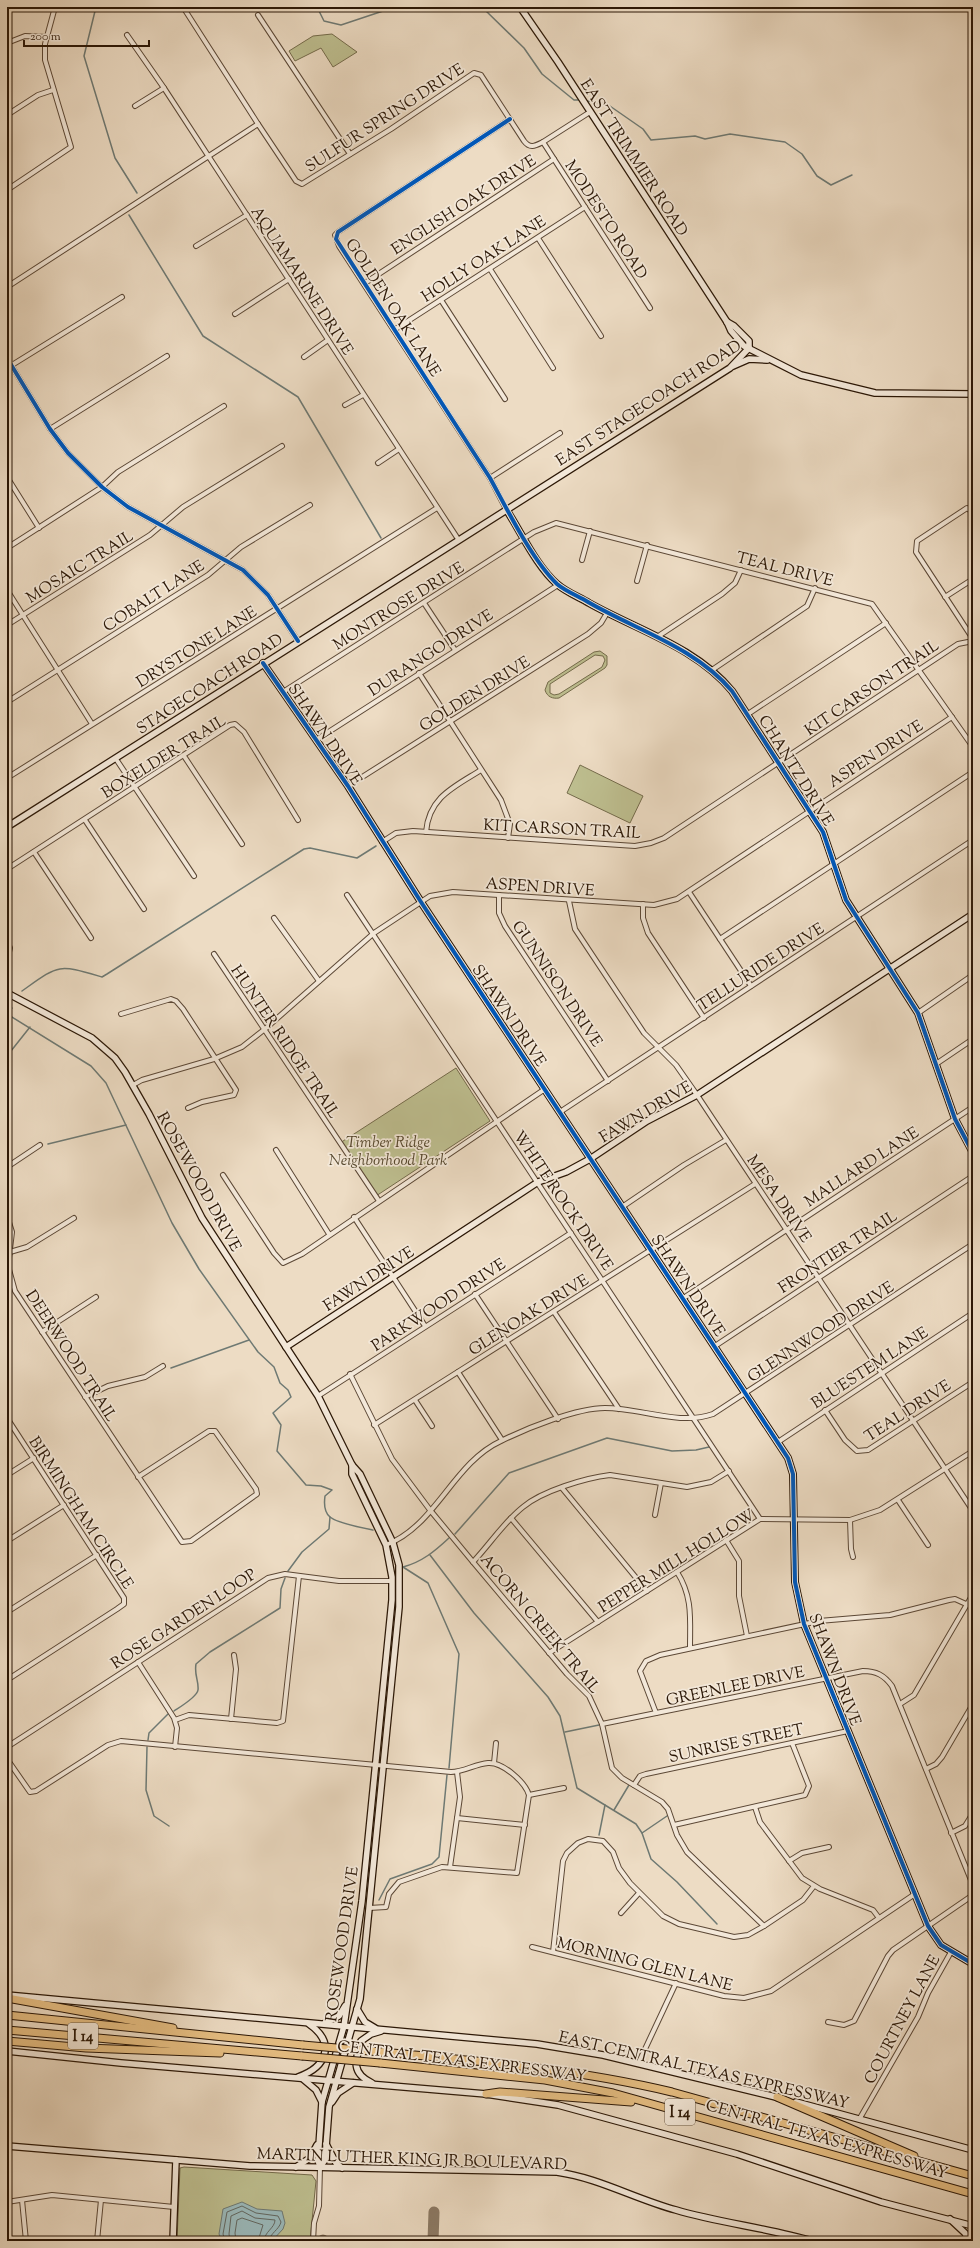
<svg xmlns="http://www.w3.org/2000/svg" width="980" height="2248" font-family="'Sorts Mill Goudy',serif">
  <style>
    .green { fill: #bebf90; stroke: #746b4b; fill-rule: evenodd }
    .water { fill: #9bbabc; stroke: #6e7973 }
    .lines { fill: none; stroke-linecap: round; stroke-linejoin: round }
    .shore { stroke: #636861; stroke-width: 1 }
    .stream { stroke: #6e7973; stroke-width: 1.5 }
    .taxiway { stroke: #8c7a65; stroke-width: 11 }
    .street-casing { stroke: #5c4836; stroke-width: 6 }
    .secondary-casing { stroke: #2b1706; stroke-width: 8 }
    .highway-casing { stroke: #2b1706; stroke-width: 9 }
    .street { stroke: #f3e8d9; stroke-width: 4 }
    .secondary { stroke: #f3e8d9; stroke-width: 5.5 }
    .highway { stroke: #e6be82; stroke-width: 7 }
    .highway-bridge-casing { stroke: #2b1706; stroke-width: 9; stroke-linecap: butt }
    .highway-bridge { stroke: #e6be82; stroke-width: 7 }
    .cycleway-casing { stroke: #f3e8d9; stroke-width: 6 }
    .cycleway { stroke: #0057b8; stroke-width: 4 }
    .labels { text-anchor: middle; stroke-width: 3.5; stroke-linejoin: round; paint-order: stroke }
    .shield { fill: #f3e8d9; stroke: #675645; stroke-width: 1 }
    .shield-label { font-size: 15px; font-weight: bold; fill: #2b1706 }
    .street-label { font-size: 16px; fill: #2b1706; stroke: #f3e8d9 }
    .park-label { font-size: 16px; font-style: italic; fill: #57492f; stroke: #f3e8d9 }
  </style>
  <rect width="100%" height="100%" fill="#eddcc4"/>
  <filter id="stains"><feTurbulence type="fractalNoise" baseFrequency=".005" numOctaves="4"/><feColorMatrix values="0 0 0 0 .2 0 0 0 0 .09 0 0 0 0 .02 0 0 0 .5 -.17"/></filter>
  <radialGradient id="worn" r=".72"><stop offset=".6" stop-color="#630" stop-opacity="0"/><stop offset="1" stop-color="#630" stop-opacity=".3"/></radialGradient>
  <g class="green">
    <polygon points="332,34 357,52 333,67 321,48 295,61 289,51 313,36"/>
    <path d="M600 651 607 656V665L605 668 559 698C553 699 547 697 545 690L548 682 594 652ZM595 655 603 656 605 660 602 667 559 694 554 695 550 693V684Z"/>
    <polygon points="580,765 643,796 630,823 567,793"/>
    <polygon points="456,1068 490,1121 376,1196 340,1143"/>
    <polygon points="184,2167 312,2175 316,2181 310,2241 177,2241 180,2168"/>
  </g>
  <polygon class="water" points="242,2202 257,2209 282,2211 285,2223 283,2229 272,2241 222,2241 219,2234 223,2209"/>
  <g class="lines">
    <g class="shore">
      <path d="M225 2241 223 2234 227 2212 242 2206 256 2213 278 2216 281 2222C279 2230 270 2233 269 2241"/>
      <path d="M230 2241 229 2234 231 2216 242 2211 255 2218 275 2220C275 2228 264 2232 264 2241"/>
      <polyline points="236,2241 235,2233 237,2220 242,2218 263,2225 258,2241"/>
    </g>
    <g class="stream">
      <polyline points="96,7 84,56 115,158 137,193"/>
      <polyline points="317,7 324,21 341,25 392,8 475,8 486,11 524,48 542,74 574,100 578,100"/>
      <polyline points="587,101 607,104 643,129 651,140 695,136 705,139 730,134 785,142 802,154 817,176 831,185 852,175"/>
      <polyline points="129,215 203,336 298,397 381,538"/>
      <path d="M22 991C60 964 57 964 102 977L107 974 304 849 310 848 357 858 376 846"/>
      <path d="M7 1014 91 1066 106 1083 172 1223 199 1269 258 1352 274 1367 280 1383 288 1390 291 1397 273 1413 281 1425 277 1451 306 1485 321 1486 332 1490 325 1496C324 1503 324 1512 330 1517 337 1523 363 1528 373 1530"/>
      <polyline points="7,1014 12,1008"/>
      <polyline points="7,1056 30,1027"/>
      <polyline points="48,1144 126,1125"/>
      <polyline points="171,1368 249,1340"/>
      <polyline points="455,1534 509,1473 607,1438 672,1451 696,1450 709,1447"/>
      <polyline points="430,1555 474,1613 548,1697 560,1716 577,1788 636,1824 642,1833 667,1816"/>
      <polyline points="403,1567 428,1583 459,1654 449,1768"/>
      <path d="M403 1567C422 1562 435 1551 449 1538"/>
      <polyline points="288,1571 302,1552 329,1529 330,1517"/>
      <path d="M174 1711C180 1707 197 1697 198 1690 199 1681 194 1675 196 1664L210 1652 280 1608 281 1589 285 1578"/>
      <polyline points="565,1732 599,1725"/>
      <polyline points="148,1740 149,1733 168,1714"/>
      <polyline points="147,1747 146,1790 154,1816 169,1826"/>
      <polyline points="614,1810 629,1785"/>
      <polyline points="642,1833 651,1859 677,1882 717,1924"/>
      <polyline points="599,1835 605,1805"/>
      <polyline points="379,1900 390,1879 432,1864 439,1857 447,1775"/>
      <polyline points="358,2239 358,2241"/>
    </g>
    <g class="taxiway">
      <polyline points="323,2241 323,2240"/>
      <polyline points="433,2241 434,2212"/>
    </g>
    <defs>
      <g id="street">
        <polyline points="183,7 258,124"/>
        <polyline points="258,15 350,154"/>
        <polyline points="127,35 164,88 458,539"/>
        <polyline points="7,43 25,36 47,37"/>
        <polyline points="135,106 164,88"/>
        <polyline points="7,115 38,95 53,90"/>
        <polyline points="543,142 650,308"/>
        <polyline points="7,190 71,147 45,60 45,44 55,7"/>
        <polyline points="538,238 601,336"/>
        <polyline points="196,246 247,215"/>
        <polyline points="490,269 553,368"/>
        <polyline points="365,283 554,159"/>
        <path d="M7 287 258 124 296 181 302 184 391 129 474 73 481 75 524 141C530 149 535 146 543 142L590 112"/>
        <polyline points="441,300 505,399"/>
        <polyline points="235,314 289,279"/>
        <polyline points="394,330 585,207"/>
        <polyline points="304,357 328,340"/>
        <polyline points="7,358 50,429 68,453 102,487 128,507 243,570 268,595 298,641"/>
        <polyline points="12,365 122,297"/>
        <polyline points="345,405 363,395"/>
        <polyline points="50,429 167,356"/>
        <polyline points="378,463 399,449"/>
        <polyline points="7,477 39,528"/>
        <polyline points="490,478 560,433"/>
        <polyline points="506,509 490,478 339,246 335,235 338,232 510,119"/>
        <polyline points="973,513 967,508 917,541 916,552 973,639"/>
        <polyline points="7,548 102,487 118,472 224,406"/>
        <polyline points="582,560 590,531"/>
        <polyline points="637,581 647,545"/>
        <polyline points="7,590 92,724"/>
        <polyline points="945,597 973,579"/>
        <polyline points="424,603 455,650"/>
        <polyline points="7,625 150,535 183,507 282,446"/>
        <polyline points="657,637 722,594 735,583 741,570"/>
        <polyline points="712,670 807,606 815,588"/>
        <polyline points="419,673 501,800 510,824 508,838"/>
        <polyline points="283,692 534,532 556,523 872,604 973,747"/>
        <polyline points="7,702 208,575 241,547 310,505"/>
        <polyline points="748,714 886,623"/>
        <polyline points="316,740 558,585"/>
        <polyline points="184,756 242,844"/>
        <polyline points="116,759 194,876"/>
        <polyline points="7,778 437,508"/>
        <polyline points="348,786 588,634 601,623 607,613"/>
        <polyline points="85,820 144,909"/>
        <path d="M426 832C429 797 454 787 481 770"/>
        <polyline points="382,842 396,833 413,831 635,846 651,843 664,838 958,644 973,641"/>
        <polyline points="34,852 91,938"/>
        <polyline points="7,869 230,725 235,724 244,732 298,820"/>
        <polyline points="689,892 751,986"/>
        <polyline points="347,895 760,1519"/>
        <polyline points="499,895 499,913 505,926 608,1081"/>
        <polyline points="569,901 575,929 644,1033 676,1065 697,1095 973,1511"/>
        <polyline points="643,904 643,918 648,933 704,1018"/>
        <polyline points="274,918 319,981"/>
        <polyline points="720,939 973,772"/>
        <polyline points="7,941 10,948 7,960"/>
        <polyline points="214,954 379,1201"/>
        <polyline points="918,1013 973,975"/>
        <polyline points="121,1014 171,999 176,1001 183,1009 236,1090 234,1095 202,1102 188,1108"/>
        <polyline points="936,1064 973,1039"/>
        <polyline points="133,1085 142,1080 214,1059 242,1047 265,1029 374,933 430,896 453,892 654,905 677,899 952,717"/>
        <polyline points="560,1112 973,840"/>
        <polyline points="276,1150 329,1234"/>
        <polyline points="7,1167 40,1145"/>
        <polyline points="223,1175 274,1253 283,1263 302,1254 545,1089"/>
        <polyline points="622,1207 684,1165 726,1140"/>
        <polyline points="7,1216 12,1232 8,1266 15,1291 182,1542 191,1541 257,1494 256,1489 215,1431 209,1431 138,1477"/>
        <polyline points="354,1217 425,1326"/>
        <polyline points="10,1252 27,1247 74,1218"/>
        <polyline points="475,1294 558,1419"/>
        <polyline points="682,1299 973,1107"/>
        <polyline points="554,1312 619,1409"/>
        <polyline points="42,1332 96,1297"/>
        <polyline points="715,1346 973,1176"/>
        <polyline points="458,1372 502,1440"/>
        <polyline points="350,1374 392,1459 430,1510 473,1562 567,1674 589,1696 602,1724 612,1768 622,1778 662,1802 668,1809 677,1835 687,1852 764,1926"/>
        <polyline points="318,1396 571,1233"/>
        <polyline points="85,1397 108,1386 145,1377 163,1366"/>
        <polyline points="415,1400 432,1426"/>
        <polyline points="825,1410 845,1440 857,1451 868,1450 973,1382"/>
        <polyline points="7,1418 124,1598 124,1604 117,1609 7,1680"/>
        <polyline points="374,1425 755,1184"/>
        <polyline points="778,1442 973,1313"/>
        <polyline points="7,1475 34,1458"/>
        <polyline points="562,1488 647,1591"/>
        <polyline points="898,1500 928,1545"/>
        <polyline points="655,1515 661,1483"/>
        <polyline points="511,1518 598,1622"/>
        <polyline points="850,1520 851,1549 853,1557"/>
        <polyline points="726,1540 739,1561 739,1596 747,1636"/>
        <polyline points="7,1541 64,1505"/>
        <path d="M386 1545C436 1526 453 1463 501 1441 527 1428 577 1408 605 1408 641 1408 679 1426 713 1414L973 1244"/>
        <path d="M473 1562C490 1544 504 1522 523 1507 542 1491 585 1478 610 1475L687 1487 711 1482 729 1471"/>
        <path d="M677 1572C693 1597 690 1619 690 1648"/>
        <polyline points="7,1612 97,1555"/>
        <polyline points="549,1653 760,1519 850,1520 880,1510 973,1451"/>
        <polyline points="138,1662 174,1718 177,1728 175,1747"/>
        <polyline points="900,1704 914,1695 973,1594"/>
        <polyline points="656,1713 640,1671 646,1661 660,1655 819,1621 890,1615 949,1600 955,1599 966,1604"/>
        <polyline points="231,1719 236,1669 234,1655"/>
        <polyline points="175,1720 189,1715 277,1723 283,1721 299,1576"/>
        <path d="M602 1724 863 1671C876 1671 884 1675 892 1686L973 1885"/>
        <polyline points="7,1747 268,1578 285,1574 339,1581 392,1581"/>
        <path d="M7 1759 30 1792 36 1791 108 1745 121 1741 451 1772C464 1772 475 1764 488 1763 503 1762 525 1782 529 1795L517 1873 442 1867 399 1882 389 1894 386 1907 369 1908"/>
        <polyline points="494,1763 496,1743"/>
        <polyline points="926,1769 936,1764 942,1757 973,1704"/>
        <polyline points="634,1785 640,1776 646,1774 848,1731"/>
        <polyline points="529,1795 564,1788"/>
        <polyline points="755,1807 760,1822 802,1878 820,1889 873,1910 879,1918"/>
        <polyline points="457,1818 525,1825"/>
        <polyline points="674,1825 805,1795 809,1786 792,1743"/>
        <polyline points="951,1833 965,1826 973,1813"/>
        <polyline points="789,1861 802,1853 829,1847"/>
        <polyline points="450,1867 460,1797 457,1772"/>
        <polyline points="621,1913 639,1893"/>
        <polyline points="532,1947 724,1996 744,1998 771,1991 915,1894"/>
        <polyline points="553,1952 563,1861 567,1853 578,1843 588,1839 603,1841 613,1852 619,1868 630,1883 663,1916 679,1924 734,1937 748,1935 764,1926 803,1900 814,1886"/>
        <polyline points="828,2022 844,2025 854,2021 888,1956 893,1950 973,1895"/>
        <polyline points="638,2064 676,1983"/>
        <polyline points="860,2118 918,2017 928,1993 951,1952"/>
        <polyline points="22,2200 26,2241"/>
        <polyline points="7,2202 52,2195 174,2207"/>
        <polyline points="97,2241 101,2200"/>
        <polyline points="313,2241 314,2223 319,2206 320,2167"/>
      </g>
      <g id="secondary">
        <polyline points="520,7 558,62 727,322 731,331 744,346 801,375 875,393 973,394"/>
        <polyline points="727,322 734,326 749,341 749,348"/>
        <polyline points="733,366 749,359 767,360"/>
        <path d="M506 509C521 532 537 567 557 584 566 592 579 597 589 603 637 630 696 647 732 691L823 832 846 900 918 1013 955 1119 973 1153"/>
        <polyline points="263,663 348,786 421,902 788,1458 793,1474 795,1582 804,1624 928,1926 941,1945 973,1964"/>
        <polyline points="7,827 730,368 749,348"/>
        <polyline points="7,993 92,1038 115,1058 125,1072 149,1114 202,1218 318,1396 352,1465 360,1474 393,1543 399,1565 399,1607 360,1999 329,2107 325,2160 320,2167"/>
        <polyline points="286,1347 538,1182 566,1172 590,1159 647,1121 697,1095 973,914"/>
        <polyline points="7,1995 537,2044 603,2055 780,2098"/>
        <polyline points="357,2009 365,2022 375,2028"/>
        <polyline points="325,2023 339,2016 345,2006"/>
        <polyline points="7,2051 121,2063 486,2094 558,2105 737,2154 881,2202 973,2226"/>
        <path d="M298 2077C327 2067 336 2043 309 2024"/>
        <polyline points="303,2079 316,2090 322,2102"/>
        <path d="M372 2083C351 2073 355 2061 361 2041L371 2034 381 2031"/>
        <polyline points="332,2102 338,2093 353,2083"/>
        <polyline points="796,2102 973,2150"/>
        <polyline points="326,2144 336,2163 342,2168"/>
        <path d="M7 2146 250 2166 557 2172C599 2178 635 2199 676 2210 720 2223 768 2228 812 2241"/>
        <polyline points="296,2167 310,2158 317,2145"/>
        <polyline points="320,2167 318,2160 322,2102 344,2026 362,1901 392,1600 392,1577 386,1545 352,1474 352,1465"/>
        <polyline points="950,2219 965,2233 969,2241"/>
        <polyline points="173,2241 176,2160"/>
      </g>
      <g id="highway">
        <polyline points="7,1998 173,2028"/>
        <polyline points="7,2015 303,2045"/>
        <polyline points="7,2030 302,2056"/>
        <polyline points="7,2041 86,2048 220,2053"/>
        <path d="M381 2052C479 2061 576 2069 672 2092L973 2176"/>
        <polyline points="380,2063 545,2080 613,2093 973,2194"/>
        <polyline points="486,2094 500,2092 631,2102"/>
        <polyline points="777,2097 914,2156"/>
      </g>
    </defs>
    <use href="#street" class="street-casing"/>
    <use href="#secondary" class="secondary-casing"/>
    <use href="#highway" class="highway-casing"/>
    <use href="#street" class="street"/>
    <use href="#secondary" class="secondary"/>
    <use href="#highway" class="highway"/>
    <defs>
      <g id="highway-bridge">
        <polyline points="303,2045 381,2052"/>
        <polyline points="302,2056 380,2063"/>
      </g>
    </defs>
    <use href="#highway-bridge" class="highway-bridge-casing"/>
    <use href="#highway-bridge" class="highway-bridge"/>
    <defs>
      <g id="cycleway">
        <path d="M510 119 338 232 336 239 490 478C507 509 532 560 557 584 565 591 578 596 588 602 636 630 695 647 732 691L823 832 846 900 918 1013 955 1119 973 1153"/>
        <polyline points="7,358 50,429 68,453 102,487 128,507 243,570 268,595 298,641"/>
        <polyline points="263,663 348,786 421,902 788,1458 793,1474 795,1582 804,1624 928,1926 941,1945 973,1964"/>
      </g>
    </defs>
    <use href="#cycleway" class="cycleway-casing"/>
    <use href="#cycleway" class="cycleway"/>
  </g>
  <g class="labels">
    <g class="shield">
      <rect x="68" y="2023" width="30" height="26" rx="3"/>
      <rect x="665" y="2099" width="30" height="26" rx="3"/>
    </g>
    <g class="shield-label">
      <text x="83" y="2041">I 14</text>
      <text x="680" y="2117">I 14</text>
    </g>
    <g class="street-label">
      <text transform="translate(384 117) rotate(-33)" y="6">SULFUR SPRING DRIVE</text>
      <text transform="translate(635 157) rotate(57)" y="6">EAST TRIMMIER ROAD</text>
      <text transform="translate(463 204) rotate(-33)" y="6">ENGLISH OAK DRIVE</text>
      <text transform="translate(607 219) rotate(57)" y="6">MODESTO ROAD</text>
      <text transform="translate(483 258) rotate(-33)" y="6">HOLLY OAK LANE</text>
      <text transform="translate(303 280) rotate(57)" y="6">AQUAMARINE DRIVE</text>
      <text transform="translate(394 307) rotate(57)" y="6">GOLDEN OAK LANE</text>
      <text transform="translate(648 402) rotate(-33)" y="6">EAST STAGECOACH ROAD</text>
      <text transform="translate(79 566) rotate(-32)" y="6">MOSAIC TRAIL</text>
      <text transform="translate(785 568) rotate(14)" y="6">TEAL DRIVE</text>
      <text transform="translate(153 595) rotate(-33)" y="6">COBALT LANE</text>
      <text transform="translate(398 605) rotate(-32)" y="6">MONTROSE DRIVE</text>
      <text transform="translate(196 646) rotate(-32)" y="6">DRYSTONE LANE</text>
      <text transform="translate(430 652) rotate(-33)" y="6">DURANGO DRIVE</text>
      <text transform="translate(209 683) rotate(-33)" y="6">STAGECOACH ROAD</text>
      <text transform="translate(871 687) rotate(-34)" y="6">KIT CARSON TRAIL</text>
      <text transform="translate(474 693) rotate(-32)" y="6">GOLDEN DRIVE</text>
      <text transform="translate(326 734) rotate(56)" y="6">SHAWN DRIVE</text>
      <text transform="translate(875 753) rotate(-33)" y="6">ASPEN DRIVE</text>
      <text transform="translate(163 756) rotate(-32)" y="6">BOXELDER TRAIL</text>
      <text transform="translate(797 770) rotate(58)" y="6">CHANTZ DRIVE</text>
      <text transform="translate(562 828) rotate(3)" y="6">KIT CARSON TRAIL</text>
      <text transform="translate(540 886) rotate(4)" y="6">ASPEN DRIVE</text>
      <text transform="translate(760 966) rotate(-33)" y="6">TELLURIDE DRIVE</text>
      <text transform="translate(558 983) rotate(56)" y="6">GUNNISON DRIVE</text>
      <text transform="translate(510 1015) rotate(56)" y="6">SHAWN DRIVE</text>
      <text transform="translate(286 1041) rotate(56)" y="6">HUNTER RIDGE TRAIL</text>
      <text transform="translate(645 1111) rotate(-31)" y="6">FAWN DRIVE</text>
      <text transform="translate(861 1166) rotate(-33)" y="6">MALLARD LANE</text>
      <text transform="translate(200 1181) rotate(61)" y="6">ROSEWOOD DRIVE</text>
      <text transform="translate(780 1198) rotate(56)" y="6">MESA DRIVE</text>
      <text transform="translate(564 1200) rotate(56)" y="6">WHITE ROCK DRIVE</text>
      <text transform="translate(837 1251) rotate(-33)" y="6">FRONTIER TRAIL</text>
      <text transform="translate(368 1278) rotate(-33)" y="6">FAWN DRIVE</text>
      <text transform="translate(689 1285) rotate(56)" y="6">SHAWN DRIVE</text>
      <text transform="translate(438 1304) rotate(-33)" y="6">PARKWOOD DRIVE</text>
      <text transform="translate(528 1314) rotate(-32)" y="6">GLENOAK DRIVE</text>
      <text transform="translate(820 1331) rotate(-33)" y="6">GLENNWOOD DRIVE</text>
      <text transform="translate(72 1355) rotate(57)" y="6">DEERWOOD TRAIL</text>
      <text transform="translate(869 1367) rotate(-33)" y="6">BLUESTEM LANE</text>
      <text transform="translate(907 1410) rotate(-33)" y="6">TEAL DRIVE</text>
      <text transform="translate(82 1512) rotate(57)" y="6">BIRMINGHAM CIRCLE</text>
      <text transform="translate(676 1560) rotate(-32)" y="6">PEPPER MILL HOLLOW</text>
      <text transform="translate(183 1618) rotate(-33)" y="6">ROSE GARDEN LOOP</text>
      <text transform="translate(541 1623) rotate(50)" y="6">ACORN CREEK TRAIL</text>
      <text transform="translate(836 1669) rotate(69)" y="6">SHAWN DRIVE</text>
      <text transform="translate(735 1685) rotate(-12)" y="6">GREENLEE DRIVE</text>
      <text transform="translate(736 1742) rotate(-12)" y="6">SUNRISE STREET</text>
      <text transform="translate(341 1944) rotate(-82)" y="6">ROSEWOOD DRIVE</text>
      <text transform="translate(645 1963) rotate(14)" y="6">MORNING GLEN LANE</text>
      <text transform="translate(901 2019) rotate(-62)" y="6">COURTNEY LANE</text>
      <text transform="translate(462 2060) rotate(7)" y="6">CENTRAL TEXAS EXPRESSWAY</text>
      <text transform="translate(704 2069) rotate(13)" y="6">EAST CENTRAL TEXAS EXPRESSWAY</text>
      <text transform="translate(827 2138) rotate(16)" y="6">CENTRAL TEXAS EXPRESSWAY</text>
      <text transform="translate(412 2158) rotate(2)" y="6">MARTIN LUTHER KING JR BOULEVARD</text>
    </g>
    <g class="park-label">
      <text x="388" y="1147">Timber Ridge<tspan x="388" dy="18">Neighborhood Park</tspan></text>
    </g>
  </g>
  <rect width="980" height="2248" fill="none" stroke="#eddcc4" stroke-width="24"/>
  <rect x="8" y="8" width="964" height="2232" fill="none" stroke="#2b1706" stroke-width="2"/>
  <rect x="12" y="12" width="956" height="2224" fill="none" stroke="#2b1706"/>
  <path d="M24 40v6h125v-6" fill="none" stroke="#2b1706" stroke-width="2"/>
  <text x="30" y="40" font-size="12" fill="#2b1706" stroke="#f3e8d9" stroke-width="3" paint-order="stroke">200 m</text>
  <rect width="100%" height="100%" filter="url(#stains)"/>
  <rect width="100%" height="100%" fill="url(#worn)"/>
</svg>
